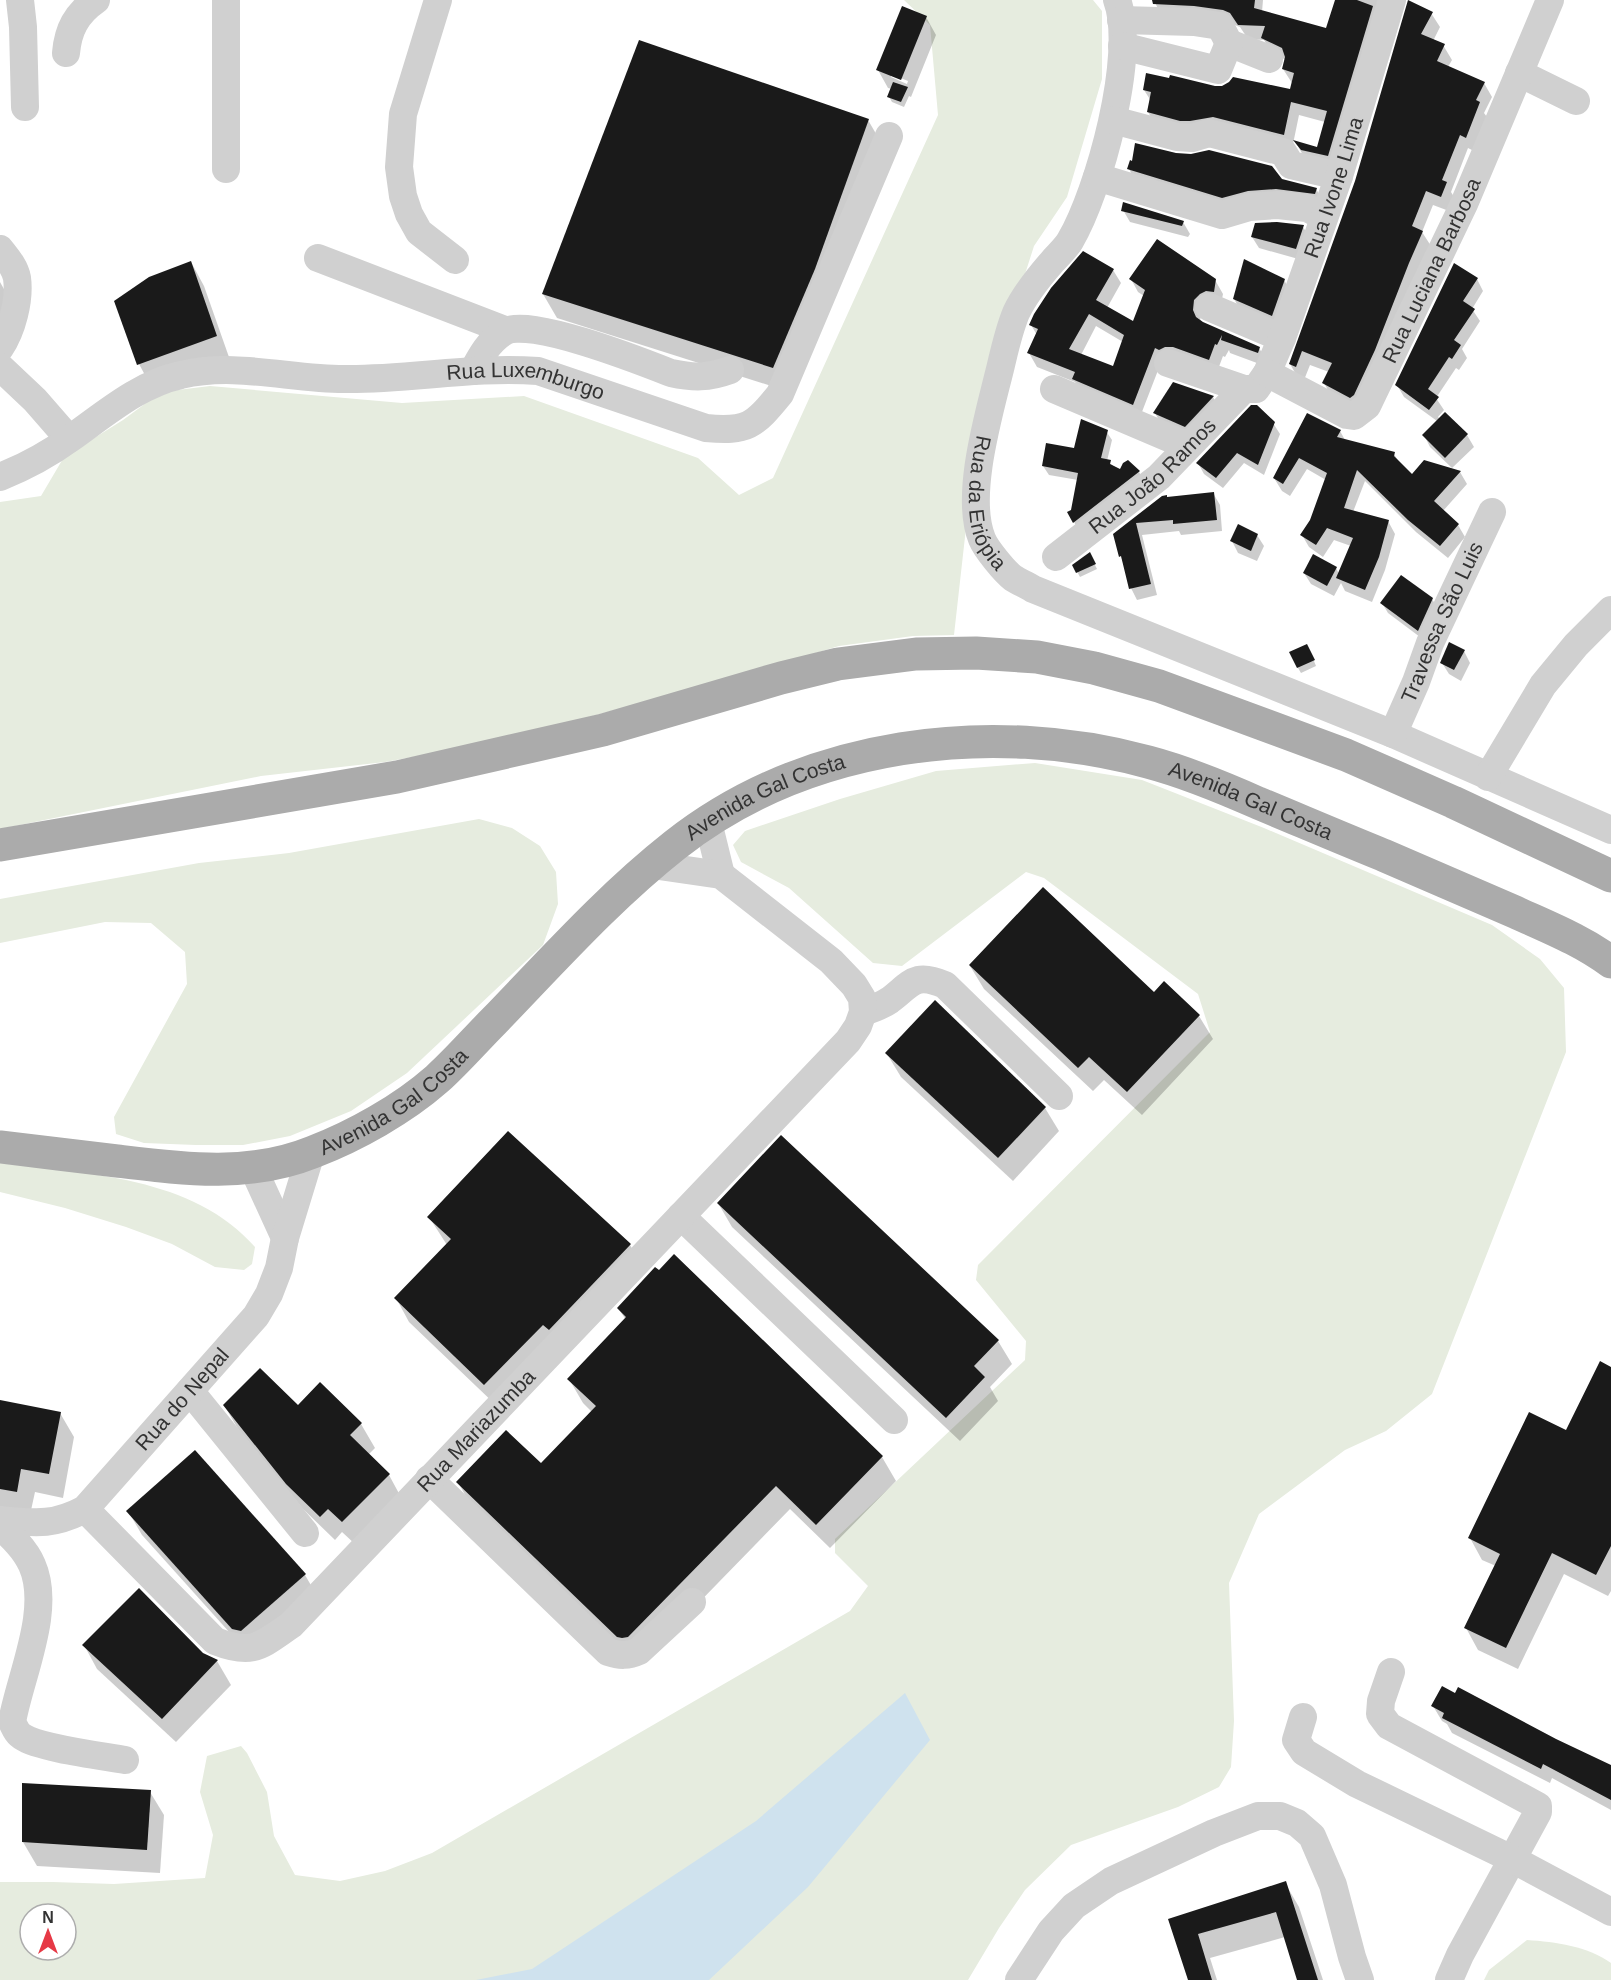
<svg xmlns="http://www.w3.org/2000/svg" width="1611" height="1980" font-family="Helvetica,sans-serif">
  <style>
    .green { fill: #e6ecdf; fill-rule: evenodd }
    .water { fill: #cfe2ee }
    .shadow { fill: #0003; fill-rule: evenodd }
    .building { fill: #1a1a1a; fill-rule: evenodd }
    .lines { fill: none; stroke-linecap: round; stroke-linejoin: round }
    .minor { stroke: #d0d0d0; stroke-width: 28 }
    .major { stroke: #ababab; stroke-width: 33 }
    .labels { text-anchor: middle; stroke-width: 6; stroke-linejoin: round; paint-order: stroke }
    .street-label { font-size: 21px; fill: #333; stroke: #fff }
  </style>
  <rect width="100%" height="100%" fill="#fff"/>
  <g class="green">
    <polygon points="904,0 1093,0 1102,11 1102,79 1067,197 1034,246 978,421 954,635 913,636 839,646 715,683 500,741 385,762 261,776 0,829 0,502 41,496 64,457 123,420 161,392 210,386 402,403 524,396 698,458 739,495 773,478 938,115 930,25"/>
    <path d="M1035 763 1142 780 1264 828 1492 925 1540 959 1564 988 1566 1052 1432 1394 1386 1431 1345 1450 1259 1514 1229 1583 1234 1721 1231 1767 1219 1787 1178 1807 1071 1845 1025 1890 999 1928 968 1980H0V1882H53L114 1884 205 1878 213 1835 200 1792 207 1756 241 1746 247 1753 267 1792 274 1836 295 1875 340 1881 385 1871 432 1853 850 1611 868 1586 835 1553V1539L1025 1360 1026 1341 976 1280 978 1265 1210 1032 1198 994 1044 878 1026 872 902 966 873 963 789 888 741 862 733 845 745 831 840 799 936 771ZM30 1914H66V1950H30Z"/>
    <polygon points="479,819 512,828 540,846 556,872 558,904 543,945 407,1073 351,1111 290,1136 243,1145 196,1145 144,1143 116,1134 114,1117 187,984 185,952 151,923 105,922 0,943 0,899 199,863 289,853"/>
    <path d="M0 1163C87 1174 193 1176 255 1247L252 1264 244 1270 215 1267 172 1244 126 1227 65 1208 0 1192Z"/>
    <path d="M1527 1940C1556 1942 1587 1946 1611 1963V1980H1484L1489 1970Z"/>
  </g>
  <polygon class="water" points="905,1693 930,1740 808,1887 709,1980 476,1980 532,1969 756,1821"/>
  <g class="shadow">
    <polygon points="1154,0 1263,0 1262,12 1327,30 1337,0 1393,0 1336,170 1303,155 1296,143 1318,149 1325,122 1299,115 1292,149 1156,126 1148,112 1151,101 1144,90 1214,88 1291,91 1292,83 1283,69 1286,60 1271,52 1264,40 1248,39 1240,27 1232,24 1162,18"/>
    <polygon points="1409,2 1431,13 1440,27 1433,41 1443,45 1452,60 1448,67 1484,83 1492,97 1484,113 1487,117 1474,151 1468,148 1451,192 1454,197 1449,211 1433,205 1422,232 1431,246 1361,410 1332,397 1324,383 1329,372 1310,365 1304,380 1298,378 1290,364 1356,181"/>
    <path d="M926 17 936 35 911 97 909 96 904 107 892 102 889 97 892 89 888 88 878 70ZM891 74 908 81 907 84 891 77Z"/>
    <polygon points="868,120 882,144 787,391 557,318 543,294"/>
    <polygon points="1129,169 1281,180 1316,189 1324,202 1230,210 1136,182"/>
    <polygon points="1123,210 1183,222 1190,234 1188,237 1130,222"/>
    <polygon points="1303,227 1310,238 1302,260 1259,248 1252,237"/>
    <polygon points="191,262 204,286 230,360 152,388 139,364"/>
    <path d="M1113 270 1121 283 1107 308 1133 323 1144 296 1138 292 1131 279 1215 280 1223 294 1221 304 1201 314 1200 322 1259 348 1267 361 1265 366 1230 353 1229 350 1225 357 1223 356 1217 372 1162 360 1140 417 1081 392 1075 382 1037 367 1029 353 1037 335 1031 325ZM1096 326 1123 342 1114 368 1081 355Z"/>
    <polygon points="1477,279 1483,291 1472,309 1480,321 1462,349 1467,358 1459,370 1456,368 1436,398 1444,410 1438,417 1440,419 1445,414 1467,435 1474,447 1452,468 1430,447 1424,435 1437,421 1404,397 1397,385"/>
    <polygon points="1284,280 1291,292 1279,327 1241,311 1234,299"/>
    <polygon points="0,282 13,305 0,325"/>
    <polygon points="1173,384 1213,397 1219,408 1191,436 1161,424 1155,413"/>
    <polygon points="1307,415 1340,431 1345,440 1394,454 1400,464 1412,476 1460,472 1467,484 1443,511 1458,525 1465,537 1448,558 1416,532 1365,481 1353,512 1388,521 1395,534 1385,570 1372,602 1345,591 1341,583 1334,596 1311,584 1304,573 1336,568 1339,574 1351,546 1334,540 1323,557 1309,547 1302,535 1311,521 1326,480 1307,469 1290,496 1282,491 1274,478"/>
    <polygon points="1273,423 1280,434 1264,475 1244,463 1223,488 1204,474 1198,463"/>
    <polygon points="1106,431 1112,440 1107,461 1120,471 1139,472 1144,481 1079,531 1069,513 1073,511 1078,480 1049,475 1043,466"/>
    <polygon points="1213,493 1220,505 1222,531 1181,535 1179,531 1142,535 1157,595 1137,600 1131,588 1114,534 1167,498"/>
    <polygon points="1257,535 1264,546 1257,561 1238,553 1232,541"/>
    <polygon points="1092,559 1097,569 1080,577 1074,566"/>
    <polygon points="1432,599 1438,609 1424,640 1388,613 1382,603"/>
    <polygon points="1310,651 1316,666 1301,673 1298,668"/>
    <polygon points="1464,651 1470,663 1461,681 1449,674 1442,663"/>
    <polygon points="970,966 1154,994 1199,1016 1213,1039 1142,1115 1104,1080 1093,1091 984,989"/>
    <polygon points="887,1054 1045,1108 1059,1131 1013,1181 901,1077"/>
    <polygon points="508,1133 630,1245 644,1269 499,1408 409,1322 396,1298 447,1245 429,1217"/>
    <polygon points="718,1203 998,1341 1012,1364 990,1387 998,1401 960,1441 732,1227"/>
    <polygon points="618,1308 882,1457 896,1481 830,1548 790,1509 642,1661 636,1662 471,1506 458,1482 541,1465 592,1412 583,1403 569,1379 626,1320"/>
    <polygon points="1611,1369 1611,1591 1608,1596 1564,1574 1518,1669 1478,1650 1466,1628 1496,1566 1482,1560 1470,1538 1567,1432"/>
    <polygon points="320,1384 361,1424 375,1448 368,1455 389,1475 402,1499 356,1545 342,1532 335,1540 302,1508 238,1429 224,1405 298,1407"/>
    <polygon points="0,1402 60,1413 74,1437 63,1498 35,1492 30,1515 0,1510"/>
    <polygon points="195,1452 305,1575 319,1599 248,1653 142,1535 128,1511"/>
    <polygon points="84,1645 202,1654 217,1661 231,1685 176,1742 97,1669"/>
    <polygon points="1458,1689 1611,1767 1611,1810 1552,1778 1550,1783 1452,1733 1447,1724 1442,1721 1433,1706 1455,1695"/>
    <polygon points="150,1792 164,1815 160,1873 37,1866 23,1842"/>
    <polygon points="1285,1883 1299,1907 1323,1980 1298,1980 1285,1937 1210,1958 1217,1980 1190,1980 1170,1920"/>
  </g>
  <g class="building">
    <polygon points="1152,0 1255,0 1254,8 1326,28 1335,0 1357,0 1373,6 1328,156 1301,150 1293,140 1317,147 1327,111 1291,102 1284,135 1213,117 1190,121 1180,121 1147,112 1151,92 1143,90 1146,73 1169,78 1170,75 1215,86 1222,86 1229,82 1233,77 1290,89 1294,73 1282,69 1285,57 1282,48 1261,38 1265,26 1238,25 1230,13 1223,10 1194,6 1153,4"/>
    <polygon points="1408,0 1433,12 1421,34 1445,44 1437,61 1485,82 1476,100 1480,102 1466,138 1460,135 1442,180 1447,182 1441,197 1426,191 1412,226 1423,231 1409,263 1375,350 1354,395 1350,398 1322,383 1332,363 1302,351 1296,367 1289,364 1355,181"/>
    <polygon points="902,6 927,16 901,80 876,70"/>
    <polygon points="639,40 869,119 815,269 773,368 542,294"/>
    <polygon points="893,82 908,87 901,102 887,97"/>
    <polygon points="1135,143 1176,153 1191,154 1209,150 1272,166 1282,179 1317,188 1315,194 1276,189 1248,191 1222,198 1127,169 1130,160 1132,161"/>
    <polygon points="1123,202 1184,221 1182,226 1121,211"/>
    <polygon points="1277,222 1304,225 1296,249 1251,237 1255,223"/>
    <path d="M1157 239 1216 279 1214 292 1206 291 1200 294 1194 300 1193 310 1196 317 1203 322 1260 347 1258 353 1221 340 1222 335 1217 345 1215 344 1209 360 1173 347H1165L1159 350 1155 348 1133 405 1072 379 1075 372 1027 353 1038 329 1029 325 1034 314 1051 288 1083 251 1114 269 1096 300 1133 321 1145 290 1129 279ZM1089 314 1124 335 1113 366 1069 349Z"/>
    <polygon points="1244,259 1285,279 1272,316 1233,299"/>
    <polygon points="191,261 217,336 137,365 114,301 149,277"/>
    <polygon points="1454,263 1478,278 1463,301 1475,309 1454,340 1461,345 1452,359 1449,357 1428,389 1439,397 1429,410 1395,385"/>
    <polygon points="1173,382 1214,396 1185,427 1153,413"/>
    <polygon points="1251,405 1257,405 1275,422 1258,465 1237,453 1216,478 1196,463"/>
    <polygon points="1445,412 1468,434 1445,458 1422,435"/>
    <polygon points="1307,413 1341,430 1337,437 1395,452 1394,456 1412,474 1424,460 1461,471 1434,501 1459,524 1440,546 1408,520 1357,470 1344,508 1389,520 1379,557 1365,590 1336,578 1353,538 1327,528 1316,545 1300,535 1310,520 1327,473 1299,458 1283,484 1273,478"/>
    <polygon points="1081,419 1108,430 1101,458 1111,460 1110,464 1120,469 1123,463 1128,460 1140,471 1073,523 1067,512 1071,510 1078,473 1042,466 1046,443 1074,448"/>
    <polygon points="1214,492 1217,520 1173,524 1173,520 1136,523 1151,584 1129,589 1121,556 1119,557 1113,534 1162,496 1167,495 1167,497"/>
    <polygon points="1238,524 1258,534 1251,551 1230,541"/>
    <polygon points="1090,552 1096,564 1076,573 1072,565"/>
    <polygon points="1313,554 1337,567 1327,586 1303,573"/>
    <polygon points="1401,575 1433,598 1418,631 1380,603"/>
    <polygon points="1449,642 1465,650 1454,670 1440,663"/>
    <polygon points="1307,644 1315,660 1297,668 1289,652"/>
    <polygon points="1043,887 1154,992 1164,981 1200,1015 1127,1092 1089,1057 1078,1068 969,965"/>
    <polygon points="935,1000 1046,1107 998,1158 885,1053"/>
    <polygon points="508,1131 631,1244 549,1330 543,1325 484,1385 394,1298 451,1239 427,1217"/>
    <polygon points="781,1135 999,1340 974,1366 985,1377 946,1418 717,1203"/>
    <polygon points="674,1254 883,1456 816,1525 776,1486 628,1637 622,1638 617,1637 456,1482 506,1430 541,1463 596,1406 567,1379 626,1317 617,1308 655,1267 659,1270"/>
    <polygon points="1600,1361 1611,1367 1611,1546 1596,1575 1552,1553 1506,1648 1464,1628 1500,1554 1468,1538 1529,1412 1566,1430"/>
    <polygon points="260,1368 298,1405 320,1382 362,1423 350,1435 390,1474 342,1522 328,1509 320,1517 286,1484 223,1405"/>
    <polygon points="0,1400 61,1412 49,1474 21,1469 17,1492 0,1489"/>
    <polygon points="195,1450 306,1574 241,1631 232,1629 126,1511"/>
    <polygon points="139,1588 203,1653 218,1660 162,1719 82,1645"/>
    <polygon points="1442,1686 1455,1693 1458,1687 1556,1739 1611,1765 1611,1800 1543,1764 1541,1769 1442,1718 1444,1713 1431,1706"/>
    <polygon points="22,1783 151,1790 147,1850 22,1842"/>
    <polygon points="1286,1881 1318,1980 1297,1980 1276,1912 1198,1934 1212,1980 1188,1980 1168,1919"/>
  </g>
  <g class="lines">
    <g class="minor">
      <polyline points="20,0 23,27 25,107"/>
      <polyline points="438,0 403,114 399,167 403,196 409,214 419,232 455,260"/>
      <path id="s1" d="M1117 0C1137 54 1099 192 1070 241 1066 248 1058 255 1052 262 1038 278 1025 294 1016 313 1009 330 1005 348 1001 365 990 411 964 495 982 539 986 549 1005 572 1013 578 1019 582 1027 585 1033 589L1393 734 1611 830"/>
      <polyline points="1121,20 1194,22 1220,26 1229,43 1269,59"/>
      <polyline points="1122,46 1218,70 1229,43"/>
      <path d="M66 53C68 30 76 14 96 0"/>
      <polyline points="1519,73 1576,101"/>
      <polyline points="1113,120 1177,137 1192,138 1209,133 1283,152 1291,165 1339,176"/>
      <polyline points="226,169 226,0"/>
      <polyline points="1097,177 1222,215 1249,207 1277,205 1307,208 1324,217"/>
      <path d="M0 249C7 258 15 267 17 278 20 300 12 330 0 348"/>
      <polyline points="318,258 505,330"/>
      <polyline points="1209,307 1282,338"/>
      <path id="s2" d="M1168 363 1244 389H1256L1267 373 1282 338 1339 176 1392 0"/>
      <polyline points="0,367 35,400 69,439"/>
      <path d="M473 371C481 356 489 341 504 332 527 316 643 362 671 373 694 378 708 378 730 370"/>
      <path id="s3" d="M1267 373 1347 415 1354 416 1367 406 1464 204 1550 0"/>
      <polyline points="1054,389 1188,446"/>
      <path id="s4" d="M0 477C25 467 49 454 71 438 105 414 139 384 181 375 235 362 290 379 344 379 409 380 473 366 538 371L706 428C747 432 754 426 780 394L889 136"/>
      <path id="s5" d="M1056 557 1159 477 1244 389"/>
      <path id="s6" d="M1393 734 1416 682 1430 643 1492 512"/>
      <polyline points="1488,777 1543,685 1576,645 1611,610"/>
      <polyline points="708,822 721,875"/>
      <path d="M863 1012C873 1009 881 1006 890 1000 912 983 915 972 945 985L1059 1096"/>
      <polyline points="253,1168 285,1238"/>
      <polyline points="681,1216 894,1420"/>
      <polyline points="190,1391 305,1533"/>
      <path d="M429 1479 608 1652C620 1656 628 1656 639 1651L692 1602"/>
      <path id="s7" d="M85 1509 215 1641C253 1656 260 1646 291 1625L848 1041 858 1026 863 1012 862 998 854 985 831 961 721 875 652 865"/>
      <path id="s8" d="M0 1520C35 1523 53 1526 85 1509L256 1316 269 1294 279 1268 285 1238 311 1153"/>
      <path d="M0 1526C12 1537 25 1549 32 1565 52 1610 20 1676 12 1722 15 1728 17 1734 23 1737 39 1748 103 1756 125 1760"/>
      <polyline points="1391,1672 1381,1701 1380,1714 1389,1726 1538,1806 1538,1812 1460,1955 1449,1980"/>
      <polyline points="1303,1717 1296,1740 1304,1752 1357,1784 1512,1859 1611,1912"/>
      <polyline points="1019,1980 1051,1931 1074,1906 1111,1881 1214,1833 1258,1816 1280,1816 1297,1823 1312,1836 1333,1885 1352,1957 1360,1980"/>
    </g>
    <g class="major">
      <polyline points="0,845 397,777 603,730 781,678 838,664 916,654 976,653 1037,657 1094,668 1159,686 1346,755 1453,802 1611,876"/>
      <path id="s9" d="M0 1147C39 1152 78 1156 117 1161 183 1169 249 1178 313 1152 355 1136 403 1109 437 1079 457 1061 475 1040 494 1021 552 961 609 897 675 845 806 742 990 719 1148 762 1186 772 1222 787 1258 803 1299 820 1341 838 1383 855 1427 874 1471 893 1515 912 1550 928 1581 940 1611 962"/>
    </g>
  </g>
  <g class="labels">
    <g class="street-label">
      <text dy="7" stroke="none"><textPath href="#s2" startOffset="309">Rua Ivone Lima</textPath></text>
      <text dy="7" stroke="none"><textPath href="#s3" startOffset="264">Rua Luciana Barbosa</textPath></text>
      <text dy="7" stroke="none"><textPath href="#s4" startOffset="556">Rua Luxemburgo</textPath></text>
      <text dy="7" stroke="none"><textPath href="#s5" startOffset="126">Rua João Ramos</textPath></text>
      <text dy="7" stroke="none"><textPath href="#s1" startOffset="537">Rua da Eriópia</textPath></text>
      <text dy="7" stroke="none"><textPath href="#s6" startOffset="122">Travessa São Luis</textPath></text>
      <text dy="7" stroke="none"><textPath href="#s9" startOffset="898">Avenida Gal Costa</textPath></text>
      <text dy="7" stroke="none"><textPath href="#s9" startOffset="1402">Avenida Gal Costa</textPath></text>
      <text dy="7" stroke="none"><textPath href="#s9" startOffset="412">Avenida Gal Costa</textPath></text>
      <text dy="7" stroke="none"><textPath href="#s8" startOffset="234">Rua do Nepal</textPath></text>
      <text dy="7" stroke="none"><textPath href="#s7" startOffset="537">Rua Mariazumba</textPath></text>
    </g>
  </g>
  <g transform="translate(48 1932)"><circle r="28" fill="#ffffff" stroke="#adadad" stroke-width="1.5"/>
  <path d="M0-4.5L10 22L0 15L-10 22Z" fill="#e63946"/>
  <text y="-9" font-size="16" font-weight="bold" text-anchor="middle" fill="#333333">N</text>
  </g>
</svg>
